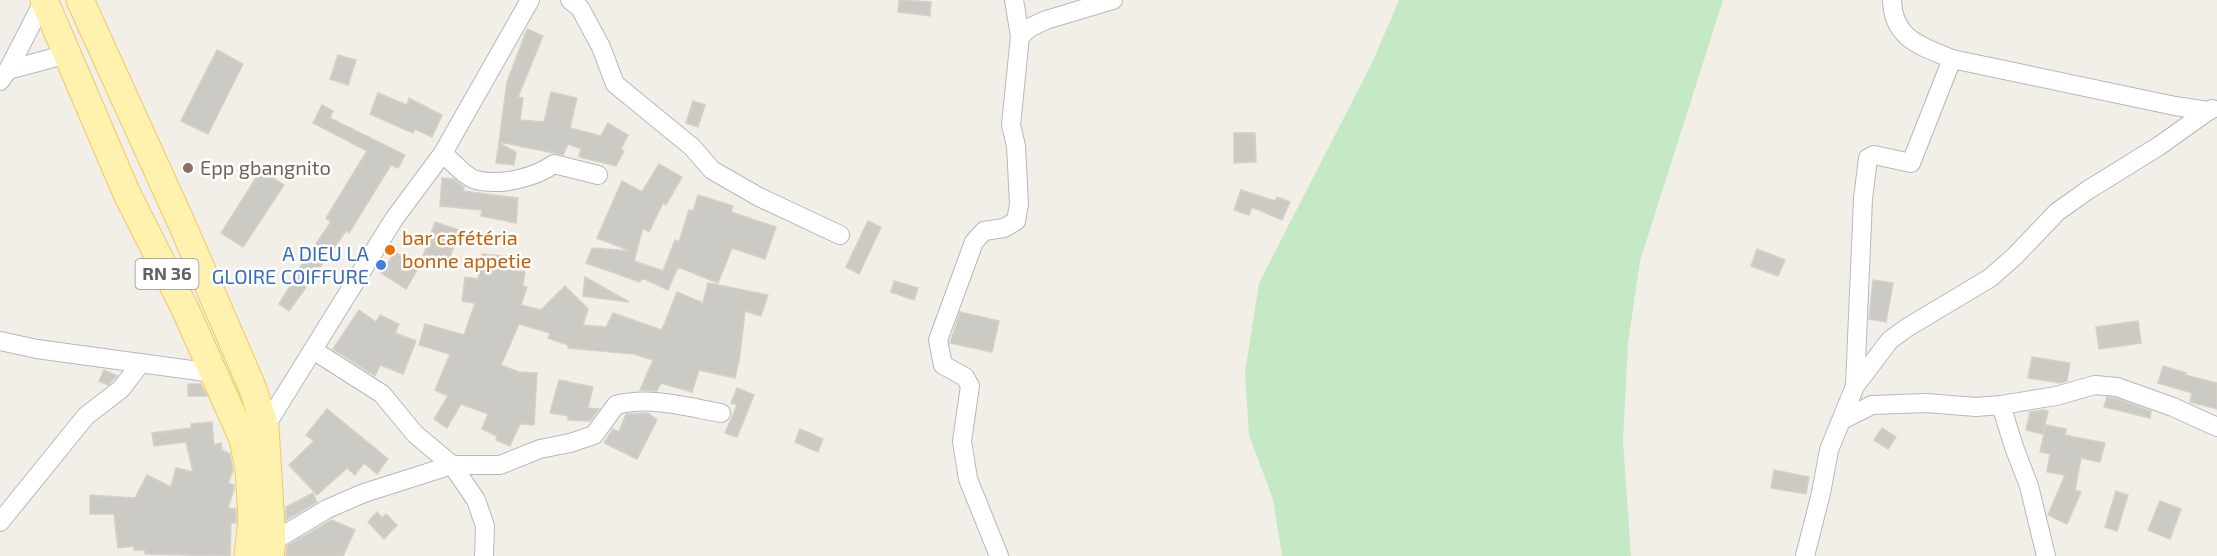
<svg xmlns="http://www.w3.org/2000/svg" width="2217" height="556" font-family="'Exo 2',sans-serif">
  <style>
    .green { fill: #c5e8c5 }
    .building { fill: #cccac5; stroke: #d6d1c6; stroke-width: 1.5 }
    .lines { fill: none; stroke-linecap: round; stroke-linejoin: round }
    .street-casing { stroke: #b5b8bc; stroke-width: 20 }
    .primary-casing { stroke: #f2c960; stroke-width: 29 }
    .street { stroke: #fff; stroke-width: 18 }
    .primary { stroke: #fff2af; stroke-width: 27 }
    .education-dot { fill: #8d6e63; stroke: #fff; stroke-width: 2 }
    .food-dot { fill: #e8710a; stroke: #fff; stroke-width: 2 }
    .shop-dot { fill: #3f7fe0; stroke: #fff; stroke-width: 2 }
    .labels { text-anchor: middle; stroke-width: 5; stroke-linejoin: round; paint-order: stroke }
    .shield { fill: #fff; stroke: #8f9295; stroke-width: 1.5 }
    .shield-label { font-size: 18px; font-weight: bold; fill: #5f6368 }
    .education-label { font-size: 20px; fill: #785e54; stroke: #fff; text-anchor: start }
    .food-label { font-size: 20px; fill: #c56008; stroke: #fff; text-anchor: start }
    .shop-label { font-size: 20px; fill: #366cbe; stroke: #fff; text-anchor: end }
  </style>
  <rect width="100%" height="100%" fill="#f1efe8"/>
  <polygon class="green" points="1399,0 1723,0 1640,261 1628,343 1623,441 1631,556 1282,556 1273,499 1249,435 1245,373 1259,283 1372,63"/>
  <g class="building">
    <polygon points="899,0 931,2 930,16 898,12"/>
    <polygon points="527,29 543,36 518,97 523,98 520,120 544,122 551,92 577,98 570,128 601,136 608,123 628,135 621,149 624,151 616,166 579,157 581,149 568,144 563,155 499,142 507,82"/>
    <polygon points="217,50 243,64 208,134 181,121"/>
    <polygon points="338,55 356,60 348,85 330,79"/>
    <polygon points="378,93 407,105 409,98 442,115 432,137 415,129 413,133 370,114"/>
    <polygon points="693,101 705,105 698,127 686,123"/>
    <polygon points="322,105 333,111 330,118 405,155 398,168 391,165 349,233 346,231 289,311 279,304 294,280 292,279 331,222 326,218 367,151 313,123"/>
    <polygon points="1234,133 1255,133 1256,162 1234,163"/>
    <polygon points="499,143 516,152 514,165 496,163"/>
    <polygon points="659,164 682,177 666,205 663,203 649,232 643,228 634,261 663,271 675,240 679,242 689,210 693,211 698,195 733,206 731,212 776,227 765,259 732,248 718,283 678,267 668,290 642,278 640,282 586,263 592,248 631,251 597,238 622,181 642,192"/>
    <polygon points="261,170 284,185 243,247 221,233"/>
    <polygon points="442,178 454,179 464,187 463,191 518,198 516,223 481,216 482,210 440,206"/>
    <polygon points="1241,190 1275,201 1277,197 1290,202 1282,220 1252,207 1249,215 1234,210"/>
    <polygon points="868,221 881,227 859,274 846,267"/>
    <polygon points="435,222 459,230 446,270 421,262"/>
    <polygon points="1757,249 1785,260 1778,276 1751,266"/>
    <polygon points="395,252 419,267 406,289 381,273"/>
    <polygon points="482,254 512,257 511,269 525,272 523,286 527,287 521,305 541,310 565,286 588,309 583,325 606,327 613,313 662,330 677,292 703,303 708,283 768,295 761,316 745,311 740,355 735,378 699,370 692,392 661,383 657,391 640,390 653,360 634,354 568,348 568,345 548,338 550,333 519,324 501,365 519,372 537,373 534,425 520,424 510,446 496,440 497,436 482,429 488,414 461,404 447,428 434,419 448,396 435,390 450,354 419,345 425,324 464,335 475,303 462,301 465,277 478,279"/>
    <polygon points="585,277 629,302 583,296"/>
    <polygon points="1873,280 1893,283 1886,322 1869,319"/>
    <polygon points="894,281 918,288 914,300 891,292"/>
    <polygon points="359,310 376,322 380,315 399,324 395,333 416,341 403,374 380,365 375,376 333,349"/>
    <polygon points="960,312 999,321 992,352 950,343"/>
    <polygon points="2138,321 2141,343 2099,349 2096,327"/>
    <polygon points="2032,357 2070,363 2067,381 2061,383 2028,378"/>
    <polygon points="2163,366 2186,373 2185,375 2217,383 2217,409 2190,402 2192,393 2158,383"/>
    <polygon points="104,370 117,376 108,385 99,381"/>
    <polygon points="559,380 593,387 588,408 599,409 590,421 568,420 568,416 550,413"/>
    <polygon points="188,384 201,384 207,396 188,396"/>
    <polygon points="737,388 754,395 737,437 725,433 737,405 731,403"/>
    <polygon points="2107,397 2115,398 2151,411 2150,418 2104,407"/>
    <polygon points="327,409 388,459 377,474 364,463 355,475 347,468 317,495 289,465 314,441 306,435"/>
    <polygon points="2043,410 2048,411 2043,434 2026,430 2030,412"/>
    <polygon points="648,413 657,420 637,459 604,443 613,429 619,432 626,414"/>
    <polygon points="212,422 214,445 221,443 222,450 230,454 233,471 228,483 234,485 234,489 228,508 236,509 236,523 231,523 230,556 145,554 145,550 134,550 134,546 118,548 114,514 90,514 90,495 135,498 147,475 171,487 176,468 193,472 186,442 154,446 152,433 191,428 191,424"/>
    <polygon points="2046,425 2066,429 2065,435 2105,443 2100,462 2081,458 2075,490 2081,492 2067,524 2048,515 2065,475 2047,472 2050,454 2040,452"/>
    <polygon points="1882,428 1896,437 1888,449 1874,440"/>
    <polygon points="800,429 823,439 818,452 795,442"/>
    <polygon points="1774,470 1809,477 1806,494 1771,488"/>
    <polygon points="2116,491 2128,495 2117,531 2105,527"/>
    <polygon points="313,493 317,502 286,520 286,507"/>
    <polygon points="2160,501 2181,509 2170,539 2148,530"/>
    <polygon points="377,512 382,518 386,514 397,525 384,539 368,522"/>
    <polygon points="331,520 355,530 343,556 286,556 287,546"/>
  </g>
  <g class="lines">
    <defs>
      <g id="street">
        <polyline points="570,0 580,8 601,47 615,84 692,147 712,170 759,197 840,235"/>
        <path d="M1892 0C1893 39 1921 46 1952 59L2175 106 2208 111 2212 109"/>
        <polyline points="1020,36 1031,27 1046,20 1113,0"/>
        <polyline points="8,70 68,54"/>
        <polyline points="0,81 8,70 44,0"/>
        <path d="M443 153C450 160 467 178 476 180 501 186 534 178 554 164L598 175"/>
        <polyline points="0,341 37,349 213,373"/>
        <polyline points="313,350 382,394 415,434 452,465 476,500 485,526 484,556"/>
        <polyline points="1855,386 1863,199 1868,158 1874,155 1911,163 1952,59"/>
        <polyline points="2001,405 2014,447 2029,486 2046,556"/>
        <polyline points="1842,420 1872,405 1926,403 1976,407 2001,405 2056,396 2095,385 2117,387 2173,407 2217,427"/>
        <polyline points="265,427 394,219 443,153 530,0"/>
        <polyline points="0,522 86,416 121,389 141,363"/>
        <path d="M272 542 327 509 364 493 452 465H500L540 449 570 443 594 435 616 405C650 396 687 407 721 413"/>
        <polyline points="999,556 968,479 962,441 970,386 965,377 943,365 938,340 974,242 984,231 1004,228 1016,221 1019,204 1016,146 1011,125 1020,36 1014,0"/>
        <polyline points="1805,556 1821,493 1829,450 1855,386 1890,340 1908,327 1990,278 2015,256 2057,212 2088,190 2159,146 2208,111"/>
      </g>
      <g id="primary">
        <polyline points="44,0 127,194 185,309 243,439 249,469 252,519 248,556"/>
        <polyline points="80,0 181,222 253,389 265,427 272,542 270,556"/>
      </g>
    </defs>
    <use href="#street" class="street-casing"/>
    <use href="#primary" class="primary-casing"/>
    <use href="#street" class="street"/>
    <use href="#primary" class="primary"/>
  </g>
  <circle class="education-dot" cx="188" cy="168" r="6"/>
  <circle class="food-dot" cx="390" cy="250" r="6"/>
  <circle class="shop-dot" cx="381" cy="265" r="6"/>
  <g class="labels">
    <rect class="shield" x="135.5" y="259" width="63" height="30" rx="4.5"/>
    <g class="shield-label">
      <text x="167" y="280">RN 36</text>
    </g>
    <g class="education-label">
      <text x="200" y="175">Epp gbangnito</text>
    </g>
    <g class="food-label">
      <text x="402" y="245">bar cafétéria<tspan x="402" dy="23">bonne appetie</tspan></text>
    </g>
    <g class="shop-label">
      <text x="369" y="261">A DIEU LA<tspan x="369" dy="23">GLOIRE COIFFURE</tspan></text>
    </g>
  </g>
</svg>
